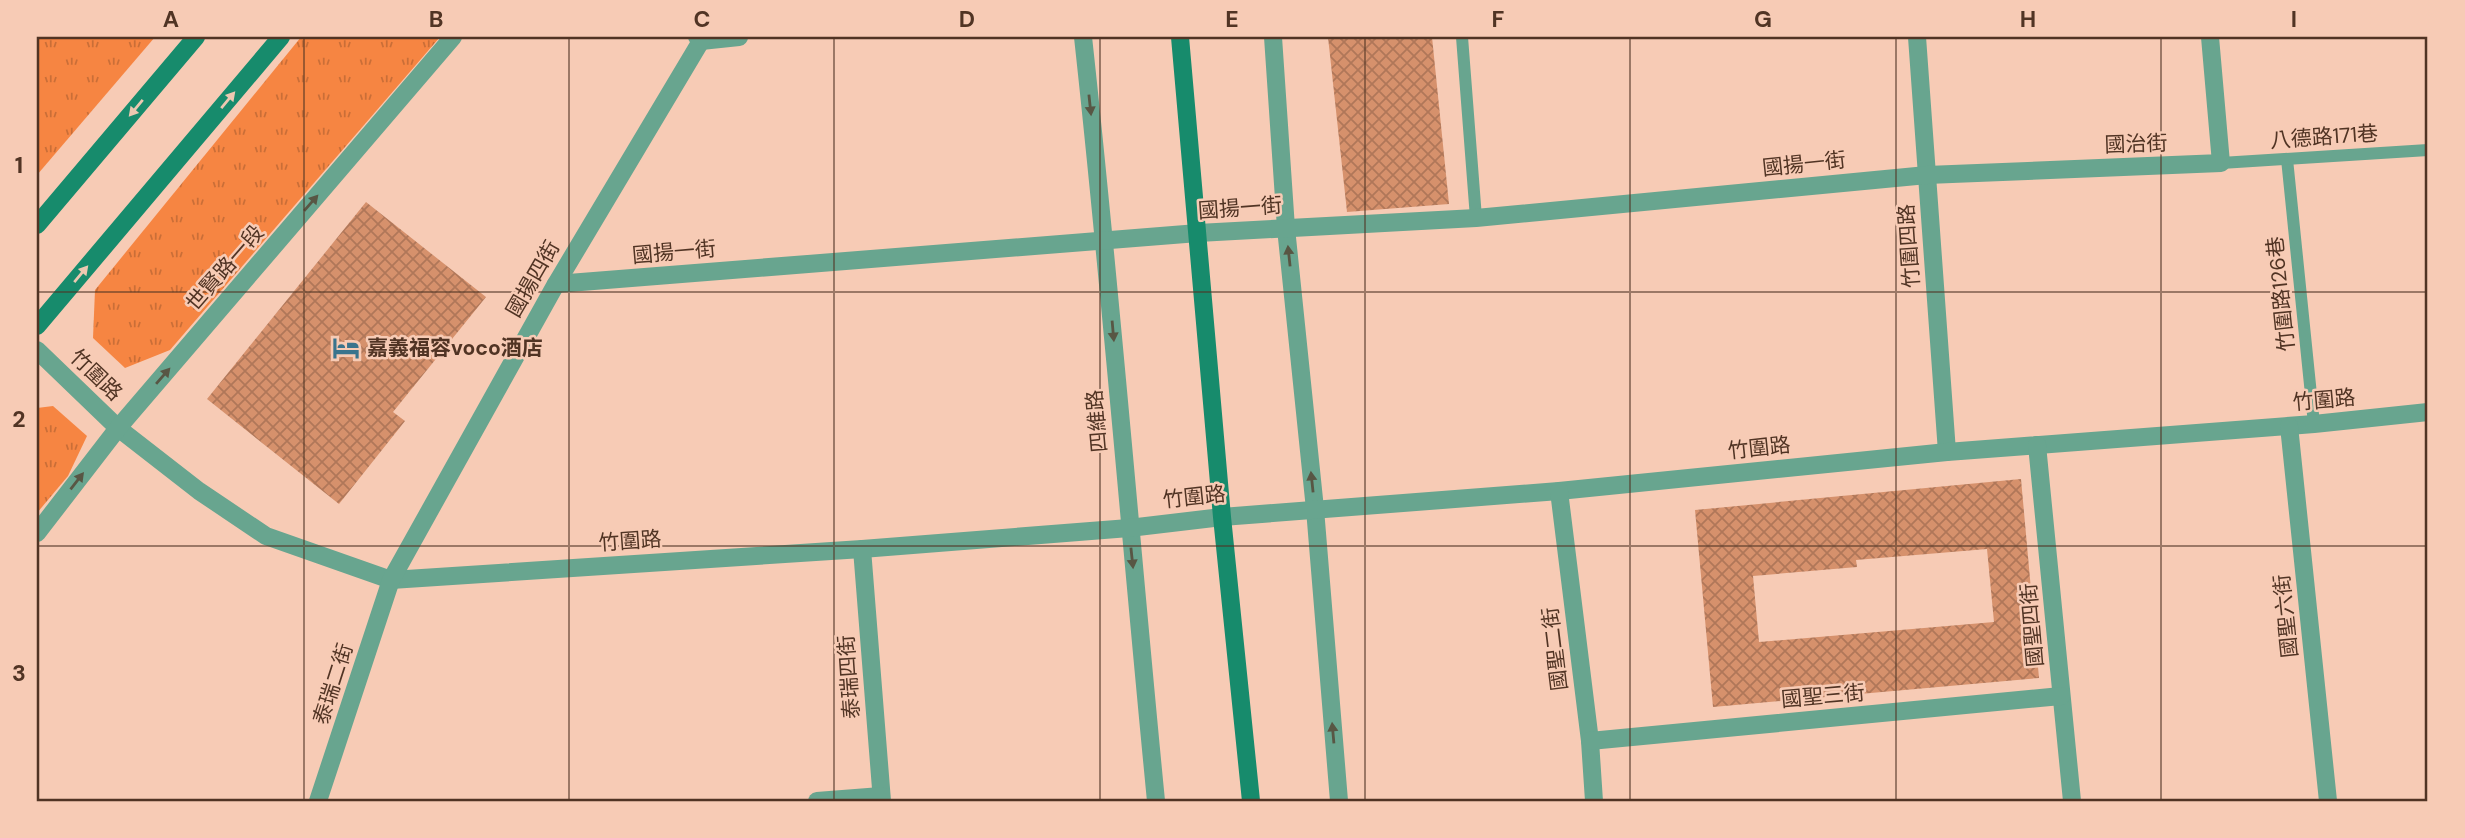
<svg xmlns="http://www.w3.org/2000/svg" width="2465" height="838" font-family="'DM Sans','Noto Sans TC',sans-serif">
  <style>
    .grass { fill: url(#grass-tufts) }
    .building { fill: url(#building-cross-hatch); fill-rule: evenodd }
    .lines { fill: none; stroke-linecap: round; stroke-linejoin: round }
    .lane { stroke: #68a58f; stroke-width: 12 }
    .street { stroke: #68a58f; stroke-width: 18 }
    .secondary { stroke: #178b6c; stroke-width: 18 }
    .oneway { fill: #ecc8b1 }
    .oneway2 { fill: #585644 }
    .grid { fill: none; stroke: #513424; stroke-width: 2; stroke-opacity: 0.55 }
    .labels { text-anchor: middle; stroke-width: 5; stroke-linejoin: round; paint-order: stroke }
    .street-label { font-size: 21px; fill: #513424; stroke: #f7cbb5 }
    .poi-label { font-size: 21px; font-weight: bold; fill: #513424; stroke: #f7cbb5; text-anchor: start }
    .neatline { fill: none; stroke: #513424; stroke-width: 2.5 }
    .grid-label { font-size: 23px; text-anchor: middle; font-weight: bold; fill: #513424 }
  </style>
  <defs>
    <pattern id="grass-tufts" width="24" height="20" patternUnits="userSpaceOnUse" patternTransform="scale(1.75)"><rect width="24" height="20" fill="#f68542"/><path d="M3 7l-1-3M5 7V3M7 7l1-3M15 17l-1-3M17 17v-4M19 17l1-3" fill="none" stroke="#ca6e37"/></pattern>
    <pattern id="building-cross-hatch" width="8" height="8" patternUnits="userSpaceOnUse" patternTransform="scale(1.75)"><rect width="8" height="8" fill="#d6916c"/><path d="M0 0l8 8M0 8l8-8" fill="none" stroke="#b07759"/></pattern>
  </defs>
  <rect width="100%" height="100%" fill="#f7cbb5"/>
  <g class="grass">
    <polygon points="37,37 155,37 37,175"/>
    <polygon points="301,37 440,37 170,350 125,368 93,338 95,290"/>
    <polygon points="53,406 87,436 68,476 37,513 37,408"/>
  </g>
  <g class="building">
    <polygon points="1328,37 1432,37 1449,204 1347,212"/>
    <polygon points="366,202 486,297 393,412 405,421 339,504 207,399"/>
    <path d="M2021 479 2039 678 1713 707 1695 510ZM1987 549 1994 622 1759 642 1753 576 1857 567 1856 560Z"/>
  </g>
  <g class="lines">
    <g class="lane">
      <polyline points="1462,37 1476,218"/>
      <polyline points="2287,159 2314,424"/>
      <polyline points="2221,163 2428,150"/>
    </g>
    <g class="street">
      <polyline points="697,37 701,41 739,37"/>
      <path d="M1083 37C1111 291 1131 546 1156 801"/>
      <polyline points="1273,37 1286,228 1315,509 1339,801"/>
      <polyline points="1917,37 1947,452"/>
      <polyline points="556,284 1198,233 1476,218 1927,175 2221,163 2210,37"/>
      <polyline points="37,350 118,428 199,491 266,536 391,580 862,549 1129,528 1222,517 1559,491 1947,452 2314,424 2428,412"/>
      <polyline points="2289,426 2328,801"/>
      <polyline points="2037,445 2072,801"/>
      <polyline points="1559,491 1590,741 1594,801"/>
      <polyline points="37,533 118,428 453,37"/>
      <polyline points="862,549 882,801"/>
      <polyline points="1590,741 2061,696"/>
      <polyline points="318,801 391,580 556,284 701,41"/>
      <polyline points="817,801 881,796"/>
    </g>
    <g class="secondary">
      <polyline points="1180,37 1222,517 1251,801"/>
      <polyline points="37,225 196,37"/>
      <polyline points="37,326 281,37"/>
    </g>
  </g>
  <defs><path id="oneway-solid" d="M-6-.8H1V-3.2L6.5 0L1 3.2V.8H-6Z" transform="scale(1.75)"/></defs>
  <g class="oneway">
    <use href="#oneway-solid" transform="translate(228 100) rotate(-50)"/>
    <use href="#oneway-solid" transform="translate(136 108) rotate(130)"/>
    <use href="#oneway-solid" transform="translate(81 274) rotate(-50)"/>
  </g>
  <g class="oneway2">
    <use href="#oneway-solid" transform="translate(1090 105) rotate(84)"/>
    <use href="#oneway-solid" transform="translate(311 203) rotate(-49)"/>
    <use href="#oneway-solid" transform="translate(1289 256) rotate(-96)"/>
    <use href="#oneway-solid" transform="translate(1113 331) rotate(85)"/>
    <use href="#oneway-solid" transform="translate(163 376) rotate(-49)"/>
    <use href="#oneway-solid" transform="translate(77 481) rotate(-52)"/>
    <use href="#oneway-solid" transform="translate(1312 482) rotate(-96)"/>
    <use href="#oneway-solid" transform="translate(1132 558) rotate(84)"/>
    <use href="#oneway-solid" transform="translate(1333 733) rotate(-95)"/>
  </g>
  <path class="grid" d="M304 37V801M569 37V801M834 37V801M1100 37V801M1365 37V801M1630 37V801M1896 37V801M2161 37V801M37 292H2428M37 546H2428"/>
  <defs>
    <symbol id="hotel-bare" viewBox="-9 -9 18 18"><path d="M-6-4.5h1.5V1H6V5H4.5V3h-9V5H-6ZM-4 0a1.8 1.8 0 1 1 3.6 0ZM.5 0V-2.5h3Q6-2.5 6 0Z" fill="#3a748d" stroke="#f7cbb5" stroke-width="2.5" paint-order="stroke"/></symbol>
  </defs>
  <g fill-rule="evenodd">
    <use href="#hotel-bare" x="327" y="329" width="38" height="38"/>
  </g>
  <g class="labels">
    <g class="street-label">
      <text transform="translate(2324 137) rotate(-4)" y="7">八德路171巷</text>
      <text transform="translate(2136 144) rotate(-2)" y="7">國治街</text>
      <text transform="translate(1804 164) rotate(-6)" y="7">國揚一街</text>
      <text transform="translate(1240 208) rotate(-4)" y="7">國揚一街</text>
      <text transform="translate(1909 246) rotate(-94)" y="7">竹圍四路</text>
      <text transform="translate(674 252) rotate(-5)" y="7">國揚一街</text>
      <text transform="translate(225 268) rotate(-49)" y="7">世賢路一段</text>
      <text transform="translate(533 279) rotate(-60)" y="7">國揚四街</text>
      <text transform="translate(2281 294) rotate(-96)" y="7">竹圍路126巷</text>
      <text transform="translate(96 375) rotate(44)" y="7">竹圍路</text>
      <text transform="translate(2324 400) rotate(-5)" y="7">竹圍路</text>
      <text transform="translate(1097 421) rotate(-95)" y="7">四維路</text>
      <text transform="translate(1759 448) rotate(-6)" y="7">竹圍路</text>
      <text transform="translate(1194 497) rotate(-6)" y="7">竹圍路</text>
      <text transform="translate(630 541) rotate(-4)" y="7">竹圍路</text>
      <text transform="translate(2286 616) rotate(-96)" y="7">國聖六街</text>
      <text transform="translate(2032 625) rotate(-95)" y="7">國聖四街</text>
      <text transform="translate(1555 649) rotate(-97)" y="7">國聖二街</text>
      <text transform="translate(849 677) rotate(-94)" y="7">泰瑞四街</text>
      <text transform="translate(333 684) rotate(-72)" y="7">泰瑞二街</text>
      <text transform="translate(1823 696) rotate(-5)" y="7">國聖三街</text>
    </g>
    <g class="poi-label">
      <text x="367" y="355">嘉義福容voco酒店</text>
    </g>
  </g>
  <rect width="2465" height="838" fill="none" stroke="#f7cbb5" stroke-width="77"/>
  <rect x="38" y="38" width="2388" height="762" class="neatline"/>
  <g class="grid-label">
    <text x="171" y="27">A</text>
    <text x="436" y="27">B</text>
    <text x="702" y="27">C</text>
    <text x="967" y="27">D</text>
    <text x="1232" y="27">E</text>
    <text x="1498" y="27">F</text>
    <text x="1763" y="27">G</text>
    <text x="2028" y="27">H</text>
    <text x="2294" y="27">I</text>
    <text x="19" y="173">1</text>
    <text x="19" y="427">2</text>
    <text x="19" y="681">3</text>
  </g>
</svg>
